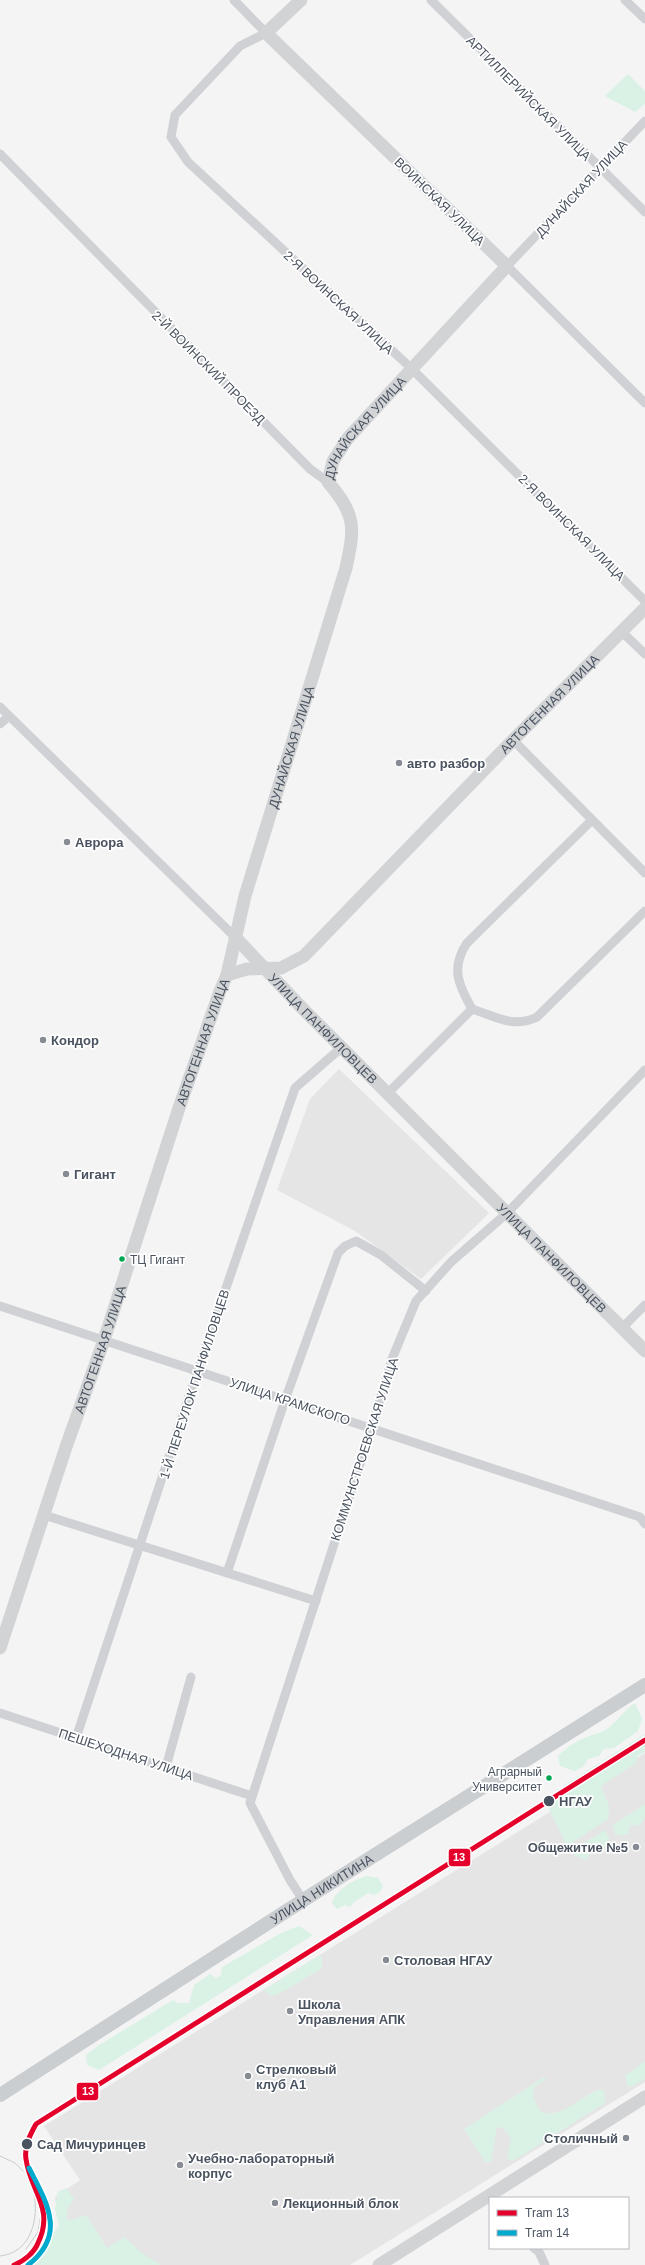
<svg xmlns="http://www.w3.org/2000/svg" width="645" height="2265" font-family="Helvetica,sans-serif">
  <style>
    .education { fill: #e6e5e6 }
    .green { fill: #d9f2e5 }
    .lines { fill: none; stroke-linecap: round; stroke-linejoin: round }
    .street { stroke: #cfd1d4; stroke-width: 9 }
    .secondary { stroke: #d1d3d5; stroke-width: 13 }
    .primary { stroke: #cbced1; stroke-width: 14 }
    .tram { stroke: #cacbcd; stroke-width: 1 }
    .tram-1-casing { stroke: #fff; stroke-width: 8 }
    .tram-2-casing { stroke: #fff; stroke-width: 8 }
    .tram-1 { stroke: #e4002b; stroke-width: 5 }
    .tram-2 { stroke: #00a9ce; stroke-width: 5 }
    .poi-dot { fill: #868b94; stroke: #fff; stroke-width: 1.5 }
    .bus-dot { fill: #00a651; stroke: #fff; stroke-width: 1.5 }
    .stop-dot { fill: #4a5360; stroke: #fff; stroke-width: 1.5 }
    .labels { text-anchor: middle; stroke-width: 3.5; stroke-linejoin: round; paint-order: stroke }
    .bus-label { font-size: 12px; fill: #4a5360; stroke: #fff; text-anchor: start }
    .street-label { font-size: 13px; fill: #4a5360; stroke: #fff }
    .poi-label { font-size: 13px; font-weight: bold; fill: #4a5360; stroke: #fff; text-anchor: start }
    .stop-label { font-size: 13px; font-weight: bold; fill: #4a5360; stroke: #fff; text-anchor: start }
    .line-badge { stroke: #fff; stroke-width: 1.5 }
    .badge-label { font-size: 11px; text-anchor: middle; font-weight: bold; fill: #fff }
  </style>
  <rect width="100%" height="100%" fill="#f4f4f4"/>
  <g class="education">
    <polygon points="339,1069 489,1213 421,1279 355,1231 277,1190 310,1099"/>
    <polygon points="645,1753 645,2082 350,2265 25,2265 34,2260 60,2226 55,2197 80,2180 44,2126"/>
  </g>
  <g class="green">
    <polygon points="628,74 645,91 645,104 635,112 605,96"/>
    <path d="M635 1703 642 1718 638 1731 614 1748 604 1749 599 1756 588 1759 583 1767 574 1771 560 1766 558 1756C566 1748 576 1741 587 1737 593 1734 602 1733 607 1729 618 1721 623 1711 635 1703Z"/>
    <polygon points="645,1734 645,1752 638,1756 636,1763 601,1786 609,1806 608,1819 567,1846 548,1807 563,1786"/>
    <polygon points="645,1804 645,1818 640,1825 630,1826 628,1834 621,1836 615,1833 613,1825"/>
    <polygon points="605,1830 609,1838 607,1846 591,1853 586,1860 574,1855 575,1849"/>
    <path d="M367 1876 378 1878 383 1886 380 1892 374 1895 368 1893 354 1902 350 1907 345 1905 337 1909 332 1903C335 1890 355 1879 367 1876Z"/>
    <polygon points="299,1926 313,1935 99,2070 87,2065 86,2055 99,2045 173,2000 178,2003 189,2003 194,1985 210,1974 216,1978 221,1975 222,1967 281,1933"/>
    <polygon points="318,1956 322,1958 322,1968 281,1993 272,1996 264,1990"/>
    <polygon points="645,2061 645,2079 631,2087 628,2086 625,2076"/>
    <path d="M544 2077 546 2079 535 2086C532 2093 533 2098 536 2104 547 2131 585 2093 601 2089L604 2092 605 2103 513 2161 507 2159 511 2138 503 2128 497 2127 491 2162 486 2163 464 2129Z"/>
    <polygon points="66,2188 74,2199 68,2207 66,2219 72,2220 86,2215 107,2248 125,2237 142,2253 161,2265 20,2265 33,2260 59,2226 55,2209 58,2192"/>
  </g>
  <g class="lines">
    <g class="street">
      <polyline points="234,0 266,33 240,46 175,115 171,137 188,162 411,368 645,601"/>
      <polyline points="431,0 645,212"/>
      <polyline points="625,0 645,19"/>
      <polyline points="645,121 507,266 645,403"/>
      <polyline points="0,154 310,469 328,482"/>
      <polyline points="622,632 645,654"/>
      <polyline points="0,707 235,937"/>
      <polyline points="0,724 9,716"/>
      <polyline points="513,740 645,873"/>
      <path d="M472 1009C459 986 450 968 467 943L591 821"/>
      <path d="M387 1094 472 1009C495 1016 513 1029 537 1017L645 911"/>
      <polyline points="0,1306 640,1517 645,1524"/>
      <polyline points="622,1328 645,1305"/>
      <polyline points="44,1515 316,1601"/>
      <polyline points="227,1573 285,1400 338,1253 345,1246 356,1241 381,1255 426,1291"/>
      <polyline points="0,1713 252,1796"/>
      <polyline points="76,1738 197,1372 295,1088 341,1048"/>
      <polyline points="166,1767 191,1677"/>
      <polyline points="303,1900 290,1880 250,1803 372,1427 392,1359 416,1301 451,1262 506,1214 645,1070"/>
      <polyline points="534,2248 539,2252 545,2265"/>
    </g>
    <g class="secondary">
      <path id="s1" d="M235 937 304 1010 645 1351"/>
      <path id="s2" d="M227 975 245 896 346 568C355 527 356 515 328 482L333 461 348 438 507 266 266 33 301 0"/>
      <path id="s3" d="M0 1648 66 1447 104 1340 179 1108 220 991 227 975 247 969 281 968 304 956 513 740 645 608"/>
      <polyline points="379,2265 645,2097"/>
    </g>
    <path class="primary" id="s4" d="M0 2095 313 1894 645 1685"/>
    <g class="tram">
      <polyline points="0,2156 15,2163 23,2171"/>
      <polyline points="26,2249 38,2232 40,2219"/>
      <path d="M0 2256C31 2253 39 2219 34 2194"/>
    </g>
    <defs>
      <path id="tram-1" d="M14 2265C24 2261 34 2253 38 2243 55 2208 30 2191 26 2159 24 2146 30 2135 36 2124L645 1740"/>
      <path id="tram-2" d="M28 2265C67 2235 47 2203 29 2168"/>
    </defs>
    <use href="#tram-1" class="tram-1-casing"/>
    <use href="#tram-2" class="tram-2-casing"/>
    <use href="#tram-1" class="tram-1"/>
    <use href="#tram-2" class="tram-2"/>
  </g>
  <g class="poi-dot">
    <circle cx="399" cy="763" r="4"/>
    <circle cx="67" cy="842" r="4"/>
    <circle cx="43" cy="1040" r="4"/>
    <circle cx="66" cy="1174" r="4"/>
    <circle cx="636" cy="1847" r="4"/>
    <circle cx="386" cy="1960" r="4"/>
    <circle cx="290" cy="2011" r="4"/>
    <circle cx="248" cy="2076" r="4"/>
    <circle cx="626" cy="2138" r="4"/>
    <circle cx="180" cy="2165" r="4"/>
    <circle cx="275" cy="2203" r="4"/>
  </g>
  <g class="bus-dot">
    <circle cx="122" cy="1259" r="3.5"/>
    <circle cx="549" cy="1778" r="3.5"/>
  </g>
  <g class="stop-dot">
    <circle cx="549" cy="1801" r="6"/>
    <circle cx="27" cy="2144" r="6"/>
  </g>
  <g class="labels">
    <g class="bus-label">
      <text x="130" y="1264">ТЦ Гигант</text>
      <text x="542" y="1776" text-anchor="end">Аграрный<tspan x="542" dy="15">Университет</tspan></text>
    </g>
    <g class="street-label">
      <text transform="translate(529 98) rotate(45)" y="5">АРТИЛЛЕРИЙСКАЯ УЛИЦА</text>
      <text transform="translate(581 188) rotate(-47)" y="5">ДУНАЙСКАЯ УЛИЦА</text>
      <text transform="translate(440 201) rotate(44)" y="5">ВОИНСКАЯ УЛИЦА</text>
      <text transform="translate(339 302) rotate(43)" y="5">2-Я ВОИНСКАЯ УЛИЦА</text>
      <text transform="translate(209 367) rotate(45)" y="5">2-Й ВОИНСКИЙ ПРОЕЗД</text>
      <text dy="5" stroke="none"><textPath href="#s2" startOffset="584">ДУНАЙСКАЯ УЛИЦА</textPath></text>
      <text transform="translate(572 527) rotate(45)" y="5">2-Я ВОИНСКАЯ УЛИЦА</text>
      <text dy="5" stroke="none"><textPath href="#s3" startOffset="1143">АВТОГЕННАЯ УЛИЦА</textPath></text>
      <text dy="5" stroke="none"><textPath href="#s2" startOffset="237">ДУНАЙСКАЯ УЛИЦА</textPath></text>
      <text dy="5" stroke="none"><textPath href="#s1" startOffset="127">УЛИЦА ПАНФИЛОВЦЕВ</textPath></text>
      <text dy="5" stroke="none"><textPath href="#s3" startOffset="639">АВТОГЕННАЯ УЛИЦА</textPath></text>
      <text dy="5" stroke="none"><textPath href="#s1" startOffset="451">УЛИЦА ПАНФИЛОВЦЕВ</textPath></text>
      <text dy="5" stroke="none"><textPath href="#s3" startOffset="315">АВТОГЕННАЯ УЛИЦА</textPath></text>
      <text transform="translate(194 1384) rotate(-72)" y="5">1-Й ПЕРЕУЛОК ПАНФИЛОВЦЕВ</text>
      <text transform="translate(290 1401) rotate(18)" y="5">УЛИЦА КРАМСКОГО</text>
      <text transform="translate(364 1449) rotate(-72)" y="5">КОММУНСТРОЕВСКАЯ УЛИЦА</text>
      <text transform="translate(126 1754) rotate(18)" y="5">ПЕШЕХОДНАЯ УЛИЦА</text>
      <text dy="5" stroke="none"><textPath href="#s4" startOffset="382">УЛИЦА НИКИТИНА</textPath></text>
    </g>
    <g class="poi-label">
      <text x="407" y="768">авто разбор</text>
      <text x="75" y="847">Аврора</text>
      <text x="51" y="1045">Кондор</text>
      <text x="74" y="1179">Гигант</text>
      <text x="628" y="1852" text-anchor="end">Общежитие №5</text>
      <text x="394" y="1965">Столовая НГАУ</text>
      <text x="298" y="2009">Школа<tspan x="298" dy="15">Управления АПК</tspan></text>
      <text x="256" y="2074">Стрелковый<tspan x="256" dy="15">клуб А1</tspan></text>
      <text x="618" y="2143" text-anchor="end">Столичный</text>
      <text x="188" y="2163">Учебно-лабораторный<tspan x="188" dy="15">корпус</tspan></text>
      <text x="283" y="2208">Лекционный блок</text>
    </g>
    <g class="stop-label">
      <text x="559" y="1806">НГАУ</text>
      <text x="37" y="2149">Сад Мичуринцев</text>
    </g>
  </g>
  <g class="line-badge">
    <rect x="448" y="1848" width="23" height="19" rx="4" fill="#e4002b"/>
    <rect x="76" y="2082" width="23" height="19" rx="4" fill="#e4002b"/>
  </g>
  <g class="badge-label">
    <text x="459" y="1861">13</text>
    <text x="88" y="2095">13</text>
  </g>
  <rect x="489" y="2197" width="140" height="52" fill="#ffffff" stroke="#b7babf"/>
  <rect x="497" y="2210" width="20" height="6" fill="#e4002b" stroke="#b7babf"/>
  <text x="525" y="2217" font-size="12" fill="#4a5360">Tram 13</text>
  <rect x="497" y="2230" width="20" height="6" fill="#00a9ce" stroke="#b7babf"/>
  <text x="525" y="2237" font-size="12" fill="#4a5360">Tram 14</text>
</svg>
